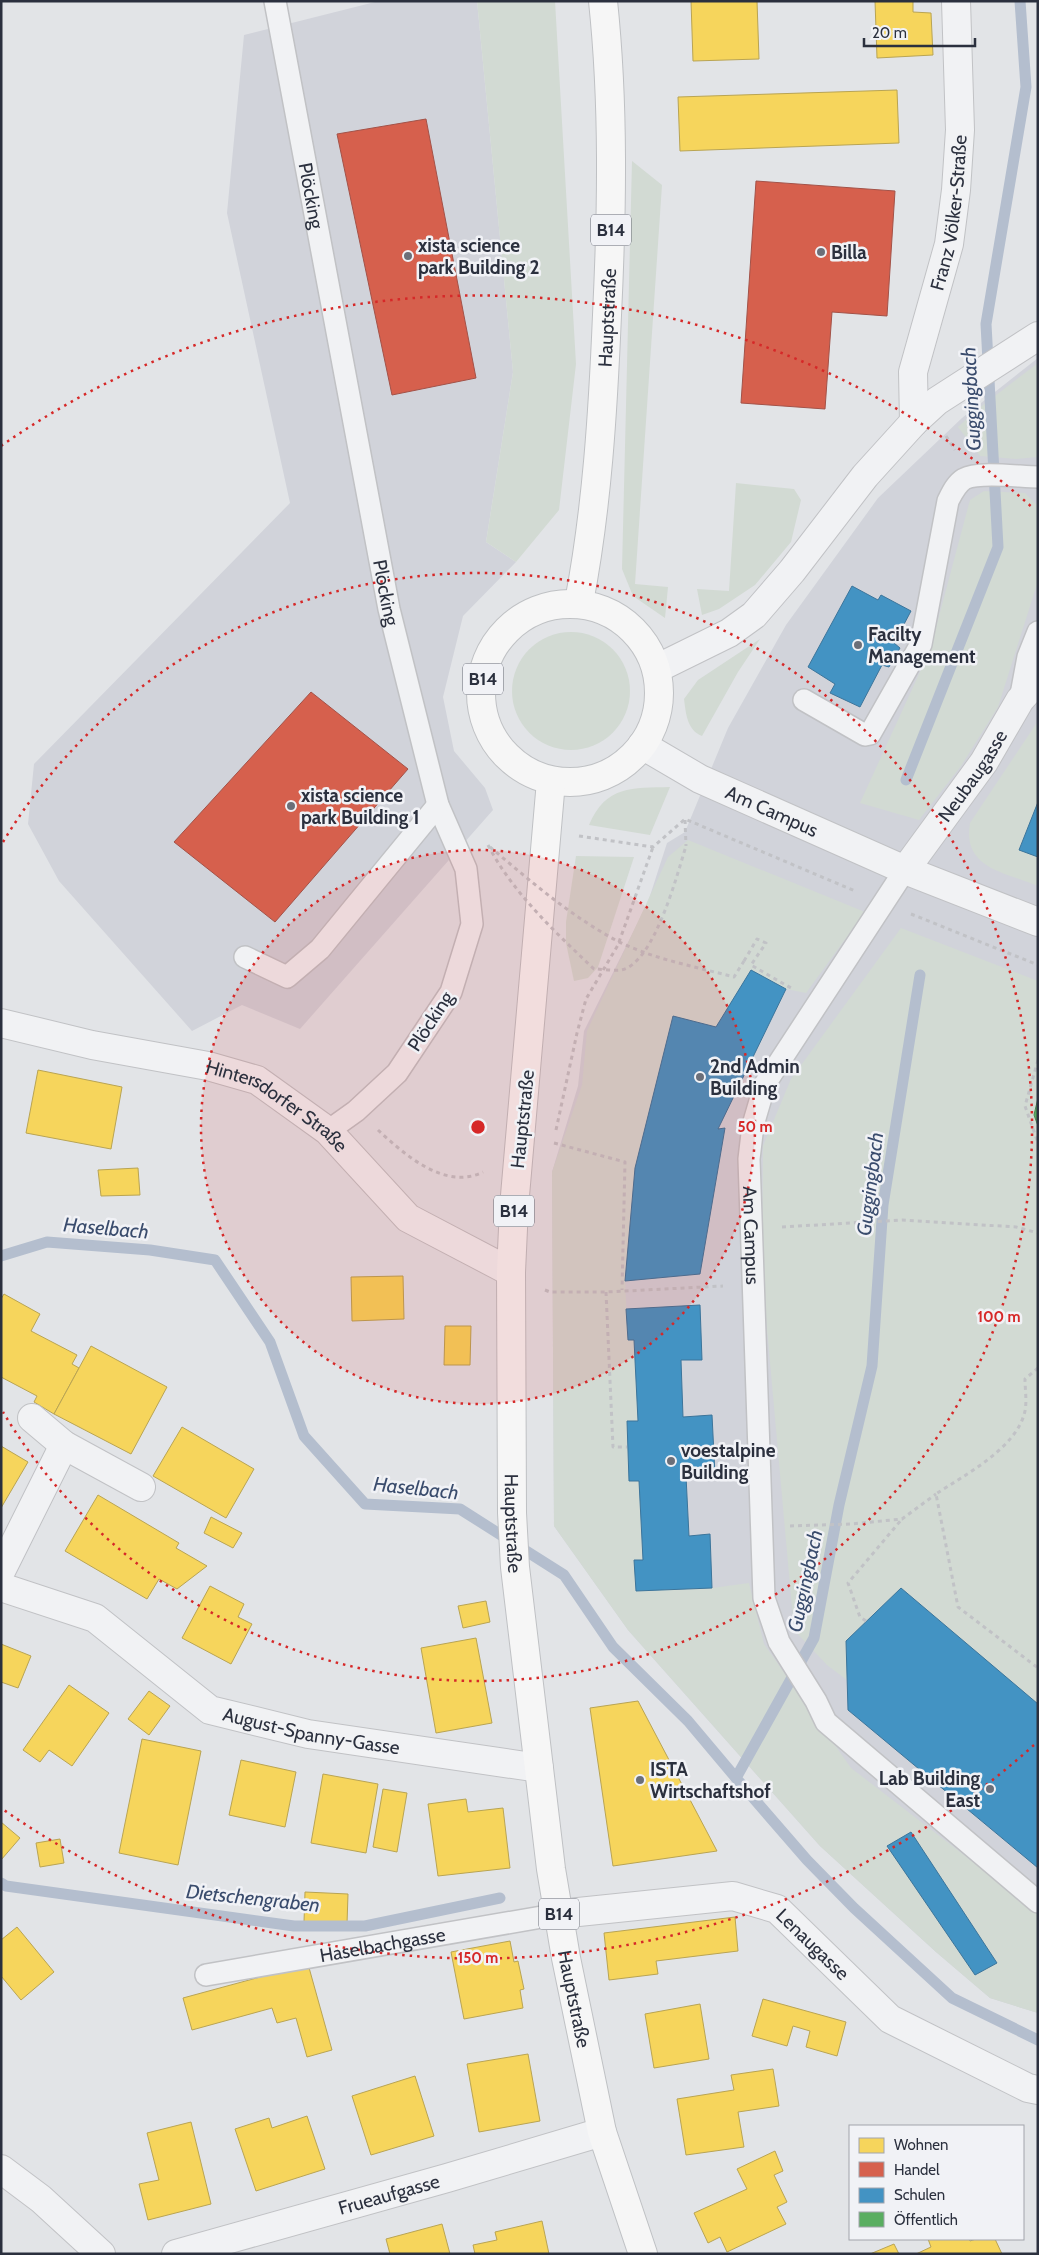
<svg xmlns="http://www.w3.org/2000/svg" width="1039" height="2255" font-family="Cabin,sans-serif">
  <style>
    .built { fill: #d1d3da }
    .green { fill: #d2dad3 }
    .homes { fill: #f6d55c; stroke: #b9a453 }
    .shops { fill: #d6604d; stroke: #a35248 }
    .schools { fill: #4393c3; stroke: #3c759b }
    .public { fill: #5aae61; stroke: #4c8856 }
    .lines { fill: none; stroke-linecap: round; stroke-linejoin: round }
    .stream { stroke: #b4bece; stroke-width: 11 }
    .service-casing { stroke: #c1c2c5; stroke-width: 24 }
    .minor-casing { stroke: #c1c2c5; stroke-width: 30 }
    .tertiary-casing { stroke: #c1c2c5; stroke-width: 30 }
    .primary-casing { stroke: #bfc1c4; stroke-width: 30 }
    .path { stroke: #c1c2c6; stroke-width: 3; stroke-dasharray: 4 4; stroke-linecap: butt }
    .service { stroke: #f1f2f4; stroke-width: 21 }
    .minor { stroke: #f1f2f4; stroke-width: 28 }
    .tertiary { stroke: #f1f2f4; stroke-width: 28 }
    .primary { stroke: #f6f6f6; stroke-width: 28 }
    .path-bridge { stroke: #c1c2c6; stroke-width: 3; stroke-dasharray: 4 4; stroke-linecap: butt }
    .ring { fill: none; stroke: #d62828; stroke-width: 2.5; stroke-dasharray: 2.5 5 }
    .poi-dot { fill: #6b6f79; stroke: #f1f2f6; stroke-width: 2 }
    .labels { text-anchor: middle; stroke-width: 5; stroke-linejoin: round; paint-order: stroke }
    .shield { fill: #f1f2f6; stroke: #666a75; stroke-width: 1 }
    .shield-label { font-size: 18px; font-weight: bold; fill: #2b303e }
    .street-label { font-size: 19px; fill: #2b303e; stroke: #f1f2f6 }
    .poi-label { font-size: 19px; font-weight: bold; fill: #2b303e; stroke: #f1f2f6; text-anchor: start }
    .water-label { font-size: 20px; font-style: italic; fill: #3a4c6d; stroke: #f1f2f6 }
    .centre { fill: #d62828; stroke: #f1f2f6; stroke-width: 2.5 }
    .ring-label { font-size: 15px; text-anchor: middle; font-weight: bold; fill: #d62828; stroke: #f1f2f6; stroke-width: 5; stroke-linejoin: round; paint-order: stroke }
  </style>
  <rect width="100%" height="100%" fill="#e2e4e7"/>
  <g class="built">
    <polygon points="379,1 477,1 513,372 486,542 516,562 463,616 443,697 454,751 485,788 493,810 300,1029 242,1005 192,1031 59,881 28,824 34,764 290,503 227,213 244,35"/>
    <polygon points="1038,358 1038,2013 990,1998 936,1952 820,1846 628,1630 554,1526 552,1172 578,1086 584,1031 648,902 667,843 685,832 728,728 786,625 878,498 962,418"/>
  </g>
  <g class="green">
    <polygon points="477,1 555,1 576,364 559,510 516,562 486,542 513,372"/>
    <polygon points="632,161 662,185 635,584 668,587 665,618 633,596 622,569"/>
    <polygon points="1038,363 1038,457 1016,459 980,456 958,427 974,412"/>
    <polygon points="736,483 794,489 801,500 791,542 755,585 719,609 702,615 697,589 729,591"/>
    <polygon points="984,491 1025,493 1038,506 1038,581 998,707 961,766 919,820 860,803 930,650 970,500"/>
    <circle cx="571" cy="691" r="59"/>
    <path d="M760 639 738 672 702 736C687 730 686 714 684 699L698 680Z"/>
    <path d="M1038 721V802L1019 849 1038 857V886C1004 872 962 868 970 823Z"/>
    <path d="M670 787 650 835 589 825C606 785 632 788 670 787Z"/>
    <polygon points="688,840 865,912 806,993 786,989 751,970 716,1027 673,1016 635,1168 625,1281 628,1340 634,1340 638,1421 627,1421 629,1481 639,1481 643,1560 635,1560 636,1591 712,1588 749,1583 764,1644 851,1768 1038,1912 1038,2013 990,1998 936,1952 820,1846 628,1630 554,1526 552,1172 582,1085 587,1031 668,857"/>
    <polygon points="576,856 634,857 598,967 588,978 574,981 566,943 566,922"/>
    <polygon points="901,928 1038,981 1038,1868 847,1680 827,1665 794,1630 762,1273 763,1146 791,1079"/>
  </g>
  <g class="homes">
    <polygon points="691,1 757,1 759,59 693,61"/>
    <polygon points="875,1 913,1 913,12 931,13 933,55 877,58"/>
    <polygon points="897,90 899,143 680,151 678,97"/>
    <polygon points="38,1070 122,1087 111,1149 26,1133"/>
    <polygon points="138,1168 140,1195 101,1196 98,1170"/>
    <polygon points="403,1276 404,1319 352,1321 351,1277"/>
    <polygon points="4,1294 40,1314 31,1331 77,1355 72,1364 79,1368 54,1414 34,1402 37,1396 1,1377 1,1299"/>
    <polygon points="445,1326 471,1326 470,1365 444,1365"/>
    <polygon points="91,1346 167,1387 131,1454 54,1414"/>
    <polygon points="182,1427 254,1469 226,1518 153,1476"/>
    <polygon points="1,1446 28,1462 1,1508"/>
    <polygon points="98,1495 179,1543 176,1548 207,1566 177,1589 159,1579 147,1599 65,1551"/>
    <polygon points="211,1517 242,1533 233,1548 204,1533"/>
    <polygon points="210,1586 244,1604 238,1617 252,1624 231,1664 182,1638"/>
    <polygon points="486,1601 490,1622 463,1628 458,1606"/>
    <polygon points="476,1638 492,1723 436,1733 421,1648"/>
    <polygon points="1,1644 31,1656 18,1688 1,1682"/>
    <polygon points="69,1685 109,1713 72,1766 49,1750 40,1762 23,1750"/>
    <polygon points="149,1691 170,1706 149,1735 128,1719"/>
    <polygon points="638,1701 717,1851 613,1866 590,1708"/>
    <polygon points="142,1739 201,1751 178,1865 119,1853"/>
    <polygon points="241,1760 296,1772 285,1827 229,1815"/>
    <polygon points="323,1774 378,1784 366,1853 311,1843"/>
    <polygon points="383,1789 407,1793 397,1852 373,1847"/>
    <polygon points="466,1799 468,1812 503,1808 510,1868 438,1876 428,1804"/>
    <polygon points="1,1822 20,1838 1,1860"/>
    <polygon points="60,1839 64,1863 40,1867 36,1843"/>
    <polygon points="305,1892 348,1894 347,1924 304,1922"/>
    <polygon points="735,1917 738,1951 656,1961 658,1974 609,1980 604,1933"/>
    <polygon points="17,1927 54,1972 21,2000 1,1976 1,1940"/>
    <polygon points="510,1941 514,1962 518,1961 524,1989 520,1990 523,2008 464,2019 451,1952"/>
    <polygon points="308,1964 332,2050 307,2057 296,2018 277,2023 272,2008 192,2030 183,1998"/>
    <polygon points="763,1999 846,2022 837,2056 806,2047 810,2031 793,2026 787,2046 752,2036"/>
    <polygon points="700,2004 709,2059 654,2068 645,2014"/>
    <polygon points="528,2054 540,2121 479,2132 467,2064"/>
    <polygon points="773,2069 779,2106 738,2112 744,2147 686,2155 677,2099 734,2090 731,2075"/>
    <polygon points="415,2076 434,2136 371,2155 352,2096"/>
    <polygon points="307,2116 325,2169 256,2191 235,2129 269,2118 272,2128"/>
    <polygon points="191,2122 211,2204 148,2220 139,2184 159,2180 147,2133"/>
    <polygon points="775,2151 783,2171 774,2175 787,2202 777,2207 786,2224 727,2252 720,2237 708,2243 694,2213 747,2189 737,2169"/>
    <polygon points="542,2221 549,2254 475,2254 473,2245 497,2240 495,2232"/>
    <polygon points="442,2224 450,2254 390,2254 386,2239"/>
    <polygon points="928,2239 969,2239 970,2241 976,2239 995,2239 1002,2254 916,2254 931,2247"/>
    <polygon points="894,2244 899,2254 870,2254"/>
  </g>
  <g class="shops">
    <polygon points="426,119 476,378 392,395 337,134"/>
    <polygon points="756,181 895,191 887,316 832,312 825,409 741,403"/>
    <polygon points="311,692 408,769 275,922 174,842"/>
  </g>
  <g class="schools">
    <polygon points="852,586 878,600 881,595 911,611 894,643 900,648 889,667 882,665 860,707 830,693 835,684 808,667"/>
    <polygon points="1038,802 1038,857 1019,850"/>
    <polygon points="751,970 786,989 718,1129 725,1128 700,1274 625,1281 635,1168 673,1016 716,1027"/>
    <polygon points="700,1305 702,1360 681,1360 683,1417 712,1415 715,1475 686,1476 689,1536 710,1534 712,1588 636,1591 634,1560 643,1560 639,1481 629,1481 627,1421 638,1421 634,1340 628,1340 626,1309"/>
    <polygon points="901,1588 1038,1704 1038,1868 848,1710 846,1641"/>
    <polygon points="911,1832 997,1963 975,1975 887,1846"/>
  </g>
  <polygon class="public" points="1038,1098 1038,1126 1034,1115"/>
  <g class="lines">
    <g class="stream">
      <polyline points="906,780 998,547 986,324 1026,87 1020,1"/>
      <polyline points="920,975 883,1205 872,1366 839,1505 814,1638 736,1778 807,1860 854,1908 952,1998 1038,2040"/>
      <polyline points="1,1256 47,1242 150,1250 215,1260 270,1342 304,1436 365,1504 460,1509 564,1575 613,1647 688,1721 736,1778"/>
      <polyline points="1,1883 6,1886 294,1926 365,1926 500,1898"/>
    </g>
    <defs>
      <g id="service">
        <path id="s1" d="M275 1 389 609 438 805 466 869 472 924 451 992 397 1073 356 1111 328 1131"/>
        <path d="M804 700 865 735 870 734 921 644 948 501C952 493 956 484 964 479 979 471 1020 477 1038 477"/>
        <polyline points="1020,700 1028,657 1038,632"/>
        <path id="s2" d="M905 870 765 1084 753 1125 749 1159 764 1598 779 1642 816 1701 826 1722 1038 1902"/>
        <polyline points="245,957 287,977 320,949 438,805"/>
        <path id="s3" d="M206 1975 559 1914"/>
      </g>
      <g id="minor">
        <path id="s4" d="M914 422 913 372 949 244 956 190 960 130 956 1"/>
        <polyline points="658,668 729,633 754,615 792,571 865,476 914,422 937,401 1038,336"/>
        <path id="s5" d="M642 745 700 779 905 870 1038 922"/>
        <path id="s6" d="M905 870 984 762 1020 700 1038 680"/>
        <polyline points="32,1418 64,1445 141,1487"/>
        <polyline points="1,1571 64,1445"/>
        <path id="s7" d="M1 1587 95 1618 210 1710 308 1734 539 1768"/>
        <path id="s8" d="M559 1914 733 1896 777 1909 890 2019 1028 2088 1038 2090"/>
        <polyline points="1,2169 41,2199 101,2254"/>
        <path id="s9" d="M176 2254 447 2178 602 2132"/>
      </g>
      <g id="tertiary">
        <path id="s10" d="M1 1023 92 1045 208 1066 257 1080 328 1131 408 1218 511 1272"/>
      </g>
      <g id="primary">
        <path id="s11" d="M579 602C597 508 603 411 607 315 612 211 614 105 603 1"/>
        <circle cx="570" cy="693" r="89"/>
        <path id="s12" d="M551 781 514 1207 511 1272 512 1513 515 1567 551 1869 566 1958 602 2132 643 2254"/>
      </g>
    </defs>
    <use href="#service" class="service-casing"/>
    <use href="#minor" class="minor-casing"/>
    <use href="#tertiary" class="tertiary-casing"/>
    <use href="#primary" class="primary-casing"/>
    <g class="path">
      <polyline points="946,436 955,450"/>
      <polyline points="685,820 686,846"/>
      <polyline points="579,836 653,847 685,819 855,891"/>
      <polyline points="911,914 1038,965"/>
      <polyline points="744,961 757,939 766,943 751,965 791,988"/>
      <polyline points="1038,1060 1025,1106 1038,1143"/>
      <path d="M378 1130C404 1154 445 1191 483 1172"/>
      <polyline points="556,1130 577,1033 586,999 618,945 653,847"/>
      <polyline points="554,1143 625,1162 622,1290"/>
      <polyline points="782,1227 902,1220 1016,1227 1038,1233"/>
      <polyline points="545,1290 550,1292 606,1292 723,1286"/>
      <polyline points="606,1292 613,1447 627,1447"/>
      <path d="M1038 1368 1025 1379C1025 1389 1027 1401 1025 1411 1017 1448 966 1474 936 1494L958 1607 1038 1668"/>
      <polyline points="790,1526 851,1524 902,1519 936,1494"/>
      <polyline points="866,1621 860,1617 848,1583 902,1519"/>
    </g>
    <use href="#service" class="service"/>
    <use href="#minor" class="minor"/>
    <use href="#tertiary" class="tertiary"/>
    <use href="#primary" class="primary"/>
    <g class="path-bridge">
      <path d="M488 845C513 893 554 931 594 969 602 969 613 971 621 970 654 964 677 875 686 846"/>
      <path d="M490 847C528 879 566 912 610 937 647 958 693 966 734 977L744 961"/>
    </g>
  </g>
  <circle cx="478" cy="1127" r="277" fill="#d62828" fill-opacity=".12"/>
  <g class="ring">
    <circle cx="478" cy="1127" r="277"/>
    <path d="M3 842A554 554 0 1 1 3 1412"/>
    <path d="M1034 1745A831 831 0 0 1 1 1808M1 446A831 831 0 0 1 1034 509"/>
  </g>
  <g class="poi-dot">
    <circle cx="821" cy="252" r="5"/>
    <circle cx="408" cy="256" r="5"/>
    <circle cx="858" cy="645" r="5"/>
    <circle cx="291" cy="806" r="5"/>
    <circle cx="700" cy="1077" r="5"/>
    <circle cx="671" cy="1461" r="5"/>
    <circle cx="640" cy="1780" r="5"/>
    <circle cx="990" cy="1789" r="5"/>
  </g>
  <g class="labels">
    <g class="shield">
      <rect x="591" y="214.5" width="40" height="31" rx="4"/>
      <rect x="463" y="663.5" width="40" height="31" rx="4"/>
      <rect x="494" y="1195.5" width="40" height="31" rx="4"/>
      <rect x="539" y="1898.5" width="40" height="31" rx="4"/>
    </g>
    <g class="shield-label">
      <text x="611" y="236">B14</text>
      <text x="483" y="685">B14</text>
      <text x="514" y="1217">B14</text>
      <text x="559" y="1920">B14</text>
    </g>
    <g class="street-label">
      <text dy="7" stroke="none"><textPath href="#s1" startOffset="198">Plöcking</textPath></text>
      <text dy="7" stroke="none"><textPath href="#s4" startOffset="214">Franz Völker-Straße</textPath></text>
      <text dy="7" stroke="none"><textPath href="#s11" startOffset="286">Hauptstraße</textPath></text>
      <text dy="7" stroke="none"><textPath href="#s1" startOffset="602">Plöcking</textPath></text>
      <text dy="7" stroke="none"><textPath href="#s6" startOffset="116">Neubaugasse</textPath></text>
      <text dy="7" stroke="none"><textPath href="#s5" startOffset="146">Am Campus</textPath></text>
      <text transform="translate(430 1021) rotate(-57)" y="7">Plöcking</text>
      <text dy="7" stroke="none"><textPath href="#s10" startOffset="292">Hintersdorfer Straße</textPath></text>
      <text transform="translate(522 1119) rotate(-84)" y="7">Hauptstraße</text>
      <text dy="7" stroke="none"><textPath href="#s2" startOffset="409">Am Campus</textPath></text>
      <text dy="7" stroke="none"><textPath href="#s12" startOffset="744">Hauptstraße</textPath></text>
      <text dy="7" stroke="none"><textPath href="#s7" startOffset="350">August-Spanny-Gasse</textPath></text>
      <text dy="7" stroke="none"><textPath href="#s3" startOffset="179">Haselbachgasse</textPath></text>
      <text dy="7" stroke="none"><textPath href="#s8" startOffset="271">Lenaugasse</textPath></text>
      <text dy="7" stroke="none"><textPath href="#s12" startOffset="1224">Hauptstraße</textPath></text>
      <text dy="7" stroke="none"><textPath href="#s9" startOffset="221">Frueaufgasse</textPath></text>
    </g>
    <g class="poi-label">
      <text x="418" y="252">xista science<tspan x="418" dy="22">park Building 2</tspan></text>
      <text x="831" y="259">Billa</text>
      <text x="868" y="641">Facilty<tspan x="868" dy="22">Management</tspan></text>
      <text x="301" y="802">xista science<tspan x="301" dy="22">park Building 1</tspan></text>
      <text x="710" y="1073">2nd Admin<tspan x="710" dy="22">Building</tspan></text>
      <text x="681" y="1457">voestalpine<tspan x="681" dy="22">Building</tspan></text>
      <text x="650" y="1776">ISTA<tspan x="650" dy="22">Wirtschaftshof</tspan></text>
      <text x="980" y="1785" text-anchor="end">Lab Building<tspan x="980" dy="22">East</tspan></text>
    </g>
    <g class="water-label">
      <text transform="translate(971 399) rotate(-93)" y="7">Guggingbach</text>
      <text transform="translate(870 1184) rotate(-83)" y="7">Guggingbach</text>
      <text transform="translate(106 1228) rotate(5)" y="7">Haselbach</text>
      <text transform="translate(416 1488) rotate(6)" y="7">Haselbach</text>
      <text transform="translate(805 1581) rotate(-78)" y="7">Guggingbach</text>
      <text transform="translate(253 1898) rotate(6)" y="7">Dietschengraben</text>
    </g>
  </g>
  <circle cx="478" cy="1127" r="8" class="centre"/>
  <g class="ring-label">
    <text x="755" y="1132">50 m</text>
    <text x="999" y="1322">100 m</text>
    <text x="478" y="1963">150 m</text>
  </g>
  <rect width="1039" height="2255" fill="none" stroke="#2b303e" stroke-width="5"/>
  <rect x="849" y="2125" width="175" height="115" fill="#f1f2f6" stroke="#a2a4ac"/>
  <rect x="859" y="2138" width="25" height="15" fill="#f6d55c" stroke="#a2a4ac"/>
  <text x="894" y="2150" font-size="15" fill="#2b303e">Wohnen</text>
  <rect x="859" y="2162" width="25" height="15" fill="#d6604d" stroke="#a2a4ac"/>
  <text x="894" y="2175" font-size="15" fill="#2b303e">Handel</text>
  <rect x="859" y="2188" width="25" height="15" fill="#4393c3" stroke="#a2a4ac"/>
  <text x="894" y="2200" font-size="15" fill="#2b303e">Schulen</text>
  <rect x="859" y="2212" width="25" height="15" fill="#5aae61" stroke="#a2a4ac"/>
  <text x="894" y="2225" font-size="15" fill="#2b303e">Öffentlich</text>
  <path d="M864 38v8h111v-8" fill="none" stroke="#2b303e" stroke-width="2.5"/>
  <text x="872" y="38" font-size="15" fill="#2b303e" stroke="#f1f2f6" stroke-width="4" paint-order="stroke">20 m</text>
</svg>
